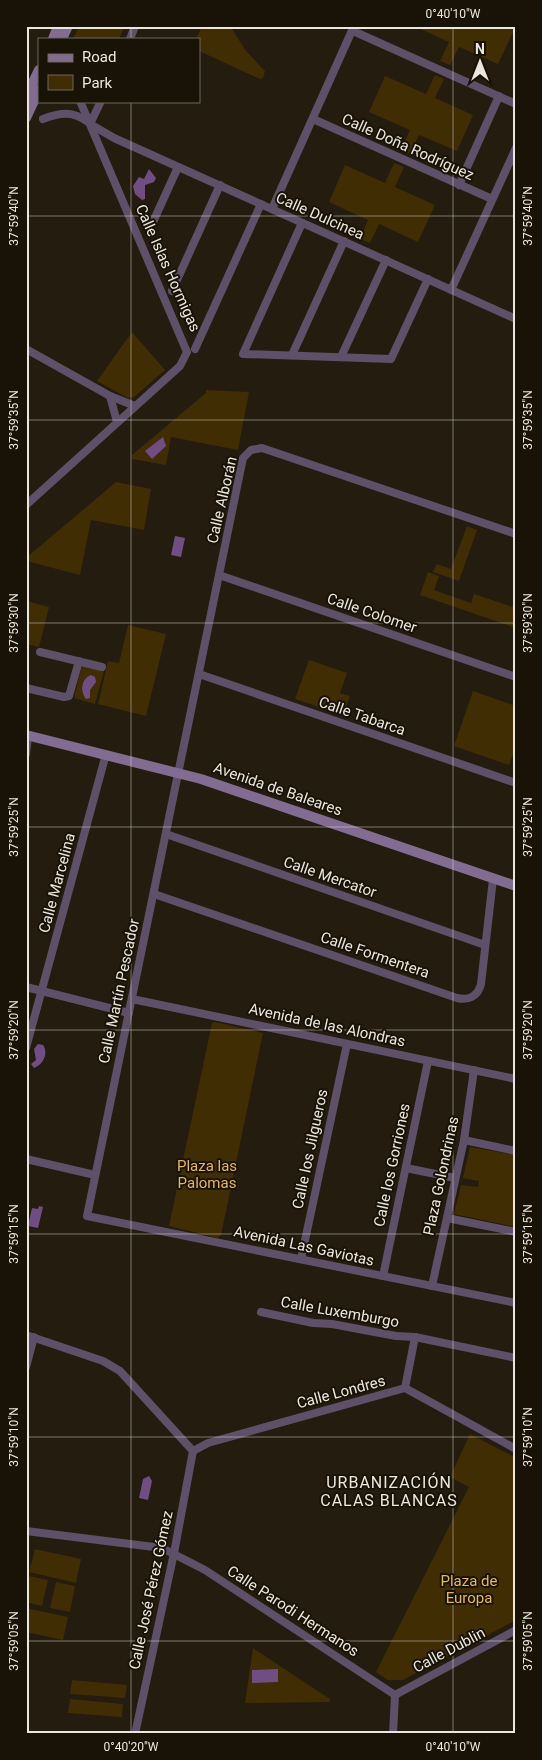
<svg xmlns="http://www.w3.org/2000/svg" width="542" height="1760" font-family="Roboto,sans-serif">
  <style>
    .green { fill: #402d04 }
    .water { fill: #704e84 }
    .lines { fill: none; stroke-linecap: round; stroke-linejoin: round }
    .street { stroke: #5e5068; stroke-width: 8 }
    .secondary { stroke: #836c92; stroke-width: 10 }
    .ticks { fill: none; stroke: #ebe7de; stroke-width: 1; stroke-opacity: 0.45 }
    .labels { text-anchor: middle; stroke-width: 4; stroke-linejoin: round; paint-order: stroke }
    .street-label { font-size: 15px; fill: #ebe7de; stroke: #191307 }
    .park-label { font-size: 15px; fill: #e6b75a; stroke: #191307 }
    .neighbourhood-label { font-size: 16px; letter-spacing: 1px; fill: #ebe7de; stroke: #191307 }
    .neatline { fill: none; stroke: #ebe7de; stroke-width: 2 }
    .ticks-label { font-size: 12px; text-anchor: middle; fill: #ebe7de }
  </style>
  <rect width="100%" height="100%" fill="#231c0f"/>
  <g class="green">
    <polygon points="79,26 125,26 119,39 73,39"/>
    <polygon points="202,26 230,26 246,51 265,71 263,78 260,79 199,51 199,39 196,39"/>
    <polygon points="414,26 512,26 515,28 498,64 459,47 450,65 440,61 449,42"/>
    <polygon points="435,75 444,79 435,98 473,115 457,151 419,135 410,154 401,150 410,130 369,112 385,76 426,94"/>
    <polygon points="394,163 404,167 395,187 435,205 418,242 379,224 370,243 360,239 368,220 329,202 345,165 385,183"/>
    <polygon points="132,332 165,370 134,397 128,398 97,381"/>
    <polygon points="206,390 249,392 238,450 171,437 166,465 132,459 132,455 206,393"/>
    <polygon points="116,482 151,489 144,530 91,520 80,575 26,561 26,558"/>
    <polygon points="467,526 477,530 459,581 433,572 437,564 451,569"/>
    <polygon points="428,572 439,576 434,590 471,603 474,594 516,608 516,628 420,595"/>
    <polygon points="26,601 49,607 39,647 26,644"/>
    <polygon points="128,625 166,634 146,716 98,704 108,661 119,663"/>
    <polygon points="309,660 347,673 340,693 350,696 343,715 295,699"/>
    <polygon points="82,666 104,671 95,704 74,698"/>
    <polygon points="473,691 516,706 516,746 509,765 454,746"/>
    <polygon points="215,1022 263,1033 221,1235 218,1238 169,1226 212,1023"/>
    <polygon points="470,1147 516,1155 516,1227 454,1214 461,1185 478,1187 479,1181 463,1178"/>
    <polygon points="470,1434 516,1458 516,1620 403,1680 388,1680 376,1672 469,1487 450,1477"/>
    <polygon points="35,1549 81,1559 76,1583 29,1572"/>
    <polygon points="29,1576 48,1580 42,1606 26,1602"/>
    <polygon points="56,1582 75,1586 70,1612 50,1608"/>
    <polygon points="26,1608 68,1617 63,1640 26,1632"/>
    <polygon points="253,1648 330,1699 330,1702 245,1703"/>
    <polygon points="72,1680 127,1685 125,1698 70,1694"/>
    <polygon points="70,1699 123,1704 122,1717 68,1713"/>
  </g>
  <g class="water">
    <polygon points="149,169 156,178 154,182 145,185 145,199 142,200 135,194 133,186 139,177 144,179"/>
    <polygon points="163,437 166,446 152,459 145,451"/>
    <polygon points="175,536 185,538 181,557 171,555"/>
    <path d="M91 675 95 677 96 682 90 690V698L86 699C80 691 81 679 91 675Z"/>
    <path d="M38 1044 43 1045C49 1053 43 1065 34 1068L31 1064 36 1060 34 1049Z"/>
    <polygon points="39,1206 43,1207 38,1228 28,1226 32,1208 38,1209"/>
    <polygon points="149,1476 152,1481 148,1500 139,1498 143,1479"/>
    <polygon points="278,1669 278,1682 252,1683 252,1670"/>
  </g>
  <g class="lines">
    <g class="street">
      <polyline points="353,31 516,104"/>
      <polyline points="130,39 135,26"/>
      <polyline points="101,101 90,124 114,138 516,319"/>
      <path d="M43 119C61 112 73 111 88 122"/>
      <polyline points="313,119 492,199"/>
      <polyline points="459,185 499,96"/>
      <polyline points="272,209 354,26"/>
      <polyline points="302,223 243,354 391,359 428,279"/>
      <polyline points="147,227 153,222 178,167"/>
      <polyline points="451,290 516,148"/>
      <polyline points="172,291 220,185"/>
      <polyline points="26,349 110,396 135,406"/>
      <polyline points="195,349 261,204"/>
      <polyline points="292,355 344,241"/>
      <polyline points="341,357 386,260"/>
      <polyline points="110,396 117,422"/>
      <polyline points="26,505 180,366 187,352 80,101"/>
      <polyline points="516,534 262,448 251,450 243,458 87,1216 516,1303"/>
      <polyline points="219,575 516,677"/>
      <polyline points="40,652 102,667"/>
      <polyline points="199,674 516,783"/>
      <polyline points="26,688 64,697 69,696 79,661"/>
      <polyline points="26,754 28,736"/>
      <polyline points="166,834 485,945"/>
      <path d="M154 894 457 998C469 1001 478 996 481 984L493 879"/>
      <polyline points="26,987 129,1013"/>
      <polyline points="132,999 516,1079"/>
      <polyline points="26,1048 106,754"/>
      <polyline points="464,1140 516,1151"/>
      <polyline points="26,1159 95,1175"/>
      <polyline points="406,1168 455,1178"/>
      <polyline points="447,1218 516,1232"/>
      <polyline points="301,1259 347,1044"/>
      <polyline points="383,1276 428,1061"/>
      <polyline points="432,1286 464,1140 474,1070"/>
      <polyline points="261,1312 313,1323 332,1324 396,1336 415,1337 516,1358"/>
      <polyline points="26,1335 103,1361 120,1371 193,1451"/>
      <polyline points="26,1367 34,1337"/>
      <polyline points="405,1388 415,1337"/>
      <polyline points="193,1451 208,1443 405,1388 516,1449"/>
      <polyline points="26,1531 162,1548 205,1570 395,1695"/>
      <polyline points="395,1695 516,1630"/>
      <polyline points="135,1734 174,1553 193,1451"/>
      <polyline points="393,1734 395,1695"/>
    </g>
    <g class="secondary">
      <polyline points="53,39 58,26"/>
      <polyline points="62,39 68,26"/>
      <polyline points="26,97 39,70"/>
      <polyline points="26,118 39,90"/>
      <polyline points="26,735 201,779 516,886"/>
    </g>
  </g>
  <path class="ticks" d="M131 26V39M453 26V1734M131 101V1734M26 216H516M26 420H516M26 623H516M26 827H516M26 1030H516M26 1234H516M26 1437H516M26 1641H516"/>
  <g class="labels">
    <g class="street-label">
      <text transform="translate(408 147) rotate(24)" y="5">Calle Doña Rodríguez</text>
      <text transform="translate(320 216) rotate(24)" y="5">Calle Dulcinea</text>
      <text transform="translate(168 268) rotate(66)" y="5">Calle Islas Hormigas</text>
      <text transform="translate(222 500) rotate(-77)" y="5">Calle Alborán</text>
      <text transform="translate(372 613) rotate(19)" y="5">Calle Colomer</text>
      <text transform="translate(362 716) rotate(19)" y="5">Calle Tabarca</text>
      <text transform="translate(278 789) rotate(19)" y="5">Avenida de Baleares</text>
      <text transform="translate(330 877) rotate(19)" y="5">Calle Mercator</text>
      <text transform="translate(57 883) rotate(-75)" y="5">Calle Marcelina</text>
      <text transform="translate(375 955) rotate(19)" y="5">Calle Formentera</text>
      <text transform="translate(119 991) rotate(-78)" y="5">Calle Martín Pescador</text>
      <text transform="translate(327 1025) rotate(12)" y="5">Avenida de las Alondras</text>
      <text transform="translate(310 1149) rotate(-78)" y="5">Calle los Jilgueros</text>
      <text transform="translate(392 1165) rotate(-78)" y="5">Calle los Gorriones</text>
      <text transform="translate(441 1176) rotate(-78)" y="5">Plaza Golondrinas</text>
      <text transform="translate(304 1246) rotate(12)" y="5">Avenida Las Gaviotas</text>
      <text transform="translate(340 1312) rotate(10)" y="5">Calle Luxemburgo</text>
      <text transform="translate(341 1392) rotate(-15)" y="5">Calle Londres</text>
      <text transform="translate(151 1590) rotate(-78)" y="5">Calle José Pérez Gómez</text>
      <text transform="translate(293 1611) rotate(33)" y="5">Calle Parodi Hermanos</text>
      <text transform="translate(449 1650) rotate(-28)" y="5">Calle Dublin</text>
    </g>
    <g class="park-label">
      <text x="207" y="1171">Plaza las<tspan x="207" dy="17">Palomas</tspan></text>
      <text x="469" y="1586">Plaza de<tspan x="469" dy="17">Europa</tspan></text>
    </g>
    <g class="neighbourhood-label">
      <text x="389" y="1488">URBANIZACIÓN<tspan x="389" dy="18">CALAS BLANCAS</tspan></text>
    </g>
  </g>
  <rect width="542" height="1760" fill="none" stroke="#191307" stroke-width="55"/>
  <rect x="38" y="38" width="162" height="65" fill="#191307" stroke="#6d685d"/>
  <rect x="48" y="54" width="25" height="8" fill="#836c92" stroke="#6d685d"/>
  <text x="82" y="62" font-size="15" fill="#ebe7de">Road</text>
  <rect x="48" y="75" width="25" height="15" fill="#402d04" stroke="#6d685d"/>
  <text x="82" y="88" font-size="15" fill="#ebe7de">Park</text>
  <g transform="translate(480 62)" stroke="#191307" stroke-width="4" paint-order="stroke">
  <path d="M0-4L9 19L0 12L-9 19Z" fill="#ebe7de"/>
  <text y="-8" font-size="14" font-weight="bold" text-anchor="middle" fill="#ebe7de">N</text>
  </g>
  <rect x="28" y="28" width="486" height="1704" class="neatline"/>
  <g class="ticks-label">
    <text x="453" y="18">0°40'10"W</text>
    <text transform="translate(14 216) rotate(-90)" y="4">37°59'40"N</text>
    <text transform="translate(528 216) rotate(-90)" y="4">37°59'40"N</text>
    <text transform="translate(14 420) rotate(-90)" y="4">37°59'35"N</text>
    <text transform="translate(528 420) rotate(-90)" y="4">37°59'35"N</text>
    <text transform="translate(14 623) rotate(-90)" y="4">37°59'30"N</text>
    <text transform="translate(528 623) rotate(-90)" y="4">37°59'30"N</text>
    <text transform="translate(14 827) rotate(-90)" y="4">37°59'25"N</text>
    <text transform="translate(528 827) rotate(-90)" y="4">37°59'25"N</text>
    <text transform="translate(14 1030) rotate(-90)" y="4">37°59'20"N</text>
    <text transform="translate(528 1030) rotate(-90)" y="4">37°59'20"N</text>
    <text transform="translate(14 1234) rotate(-90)" y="4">37°59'15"N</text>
    <text transform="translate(528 1234) rotate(-90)" y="4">37°59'15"N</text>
    <text transform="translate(14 1437) rotate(-90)" y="4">37°59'10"N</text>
    <text transform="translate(528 1437) rotate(-90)" y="4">37°59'10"N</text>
    <text transform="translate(14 1641) rotate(-90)" y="4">37°59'05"N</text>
    <text transform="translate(528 1641) rotate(-90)" y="4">37°59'05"N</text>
    <text x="131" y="1751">0°40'20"W</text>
    <text x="453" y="1751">0°40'10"W</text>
  </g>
</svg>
